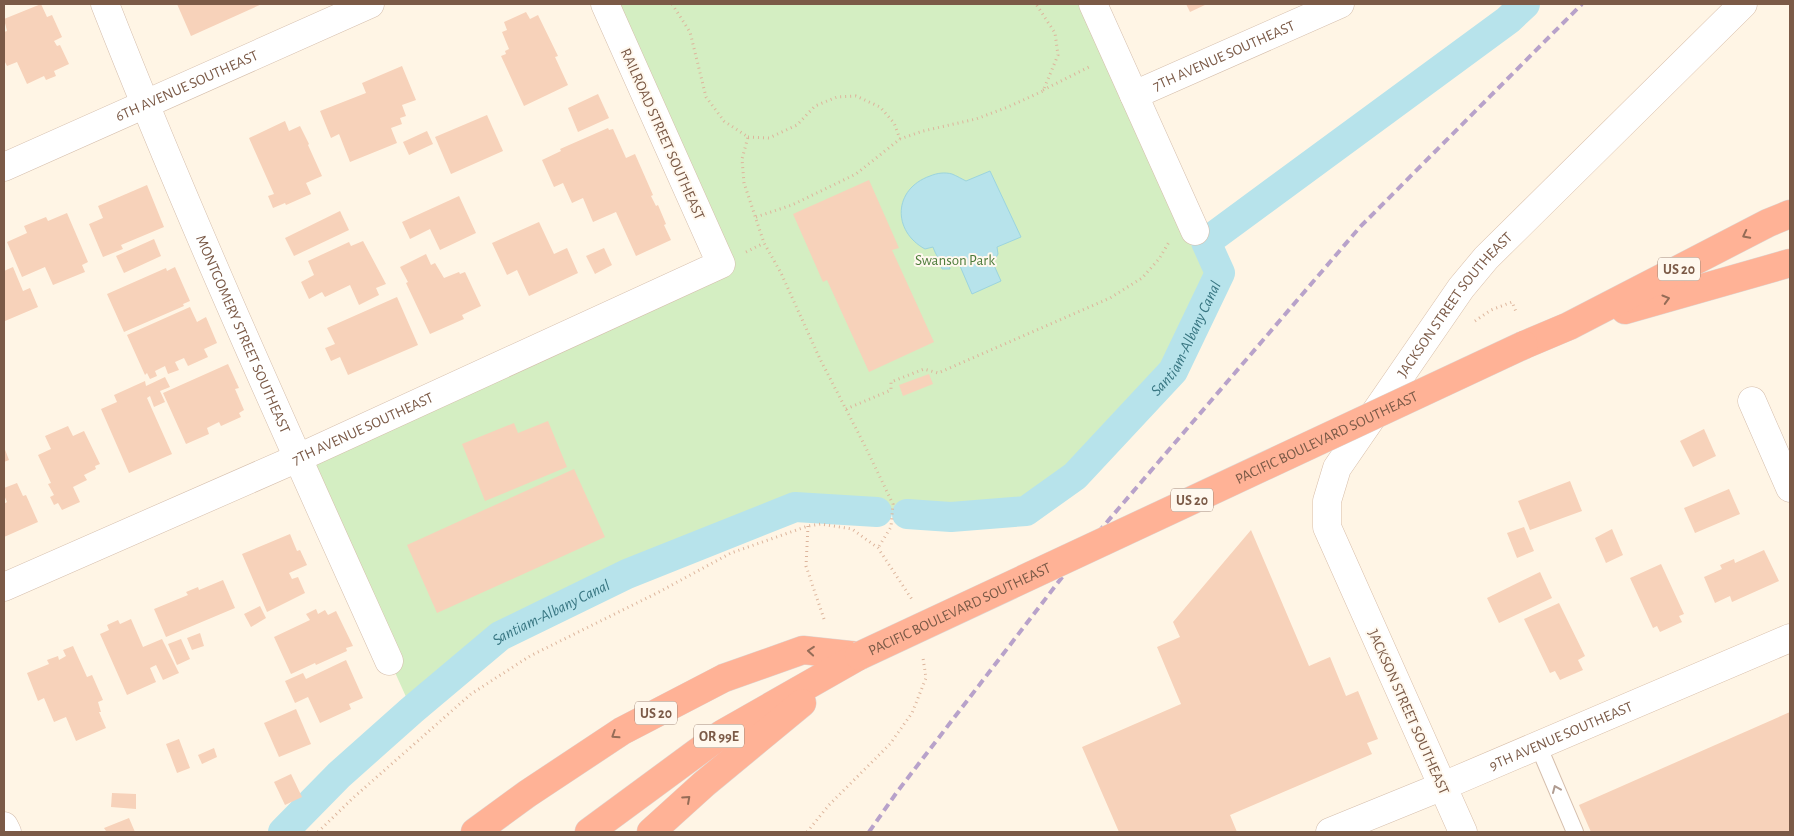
<svg xmlns="http://www.w3.org/2000/svg" width="1794" height="836" font-family="'Alegreya Sans',sans-serif">
  <style>
    .green { fill: #d4eec2 }
    .water { fill: #b7e3eb; stroke: #9cd4de }
    .lines { fill: none; stroke-linecap: round; stroke-linejoin: round }
    .canal { stroke: #b7e3eb; stroke-width: 30 }
    .building { fill: #f7d2ba }
    .lane-casing { stroke: #d5beac; stroke-width: 18 }
    .street-casing { stroke: #d5beac; stroke-width: 29 }
    .secondary-casing { stroke: #d8bea9; stroke-width: 29 }
    .highway-casing { stroke: #dfd7d3; stroke-width: 29 }
    .path { stroke: #ddb59c; stroke-width: 3; stroke-dasharray: 1 4; stroke-linecap: butt }
    .lane { stroke: #fff; stroke-width: 16 }
    .street { stroke: #fff; stroke-width: 28 }
    .secondary { stroke: #fff; stroke-width: 28 }
    .highway { stroke: #ffb296; stroke-width: 28 }
    .rail { stroke: #b8a2ca; stroke-width: 4; stroke-dasharray: 8 5; stroke-linecap: butt }
    .highway-bridge-casing { stroke: #dfd7d3; stroke-width: 29; stroke-linecap: butt }
    .highway-bridge { stroke: #ffb296; stroke-width: 28 }
    .oneway { stroke: #956c57 }
    .oneway2 { stroke: #b09c91 }
    .labels { text-anchor: middle; stroke-width: 4; stroke-linejoin: round; paint-order: stroke }
    .shield { fill: #fff8ee; stroke: #a38979; stroke-width: 1 }
    .shield-label { font-size: 14px; font-weight: bold; fill: #7b5a47 }
    .street-label { font-size: 15px; fill: #7b5a47; stroke: #fff8ee }
    .park-label { font-size: 15px; fill: #4e7c3b; stroke: #fff8ee }
    .water-label { font-size: 16px; font-style: italic; fill: #387682; stroke: #fff8ee }
  </style>
  <rect width="100%" height="100%" fill="#fff5e5"/>
  <polygon class="green" points="605,4 1096,4 1220,273 1173,371 1075,476 1026,511 951,517 795,507 627,574 500,636 412,710 298,458 721,264"/>
  <path class="water" d="M990 171 1021 237 997 247 998 254 993 263 1001 281 972 294 960 266 964 264 963 262H953L949 264 950 269H942C940 259 936 256 933 247L925 249C892 231 893 189 930 176 937 173 945 172 952 174 957 176 962 179 966 181Z"/>
  <g class="lines">
    <g class="canal">
      <path id="s1" d="M907 514 951 517 1026 511 1075 476 1173 371 1220 273 1206 242 1508 20 1525 4"/>
      <path id="s2" d="M283 832 339 775 412 710 500 636 627 574 795 507 877 512"/>
    </g>
  </g>
  <g class="building">
    <polygon points="41,4 47,17 52,15 62,37 54,41 57,46 60,45 69,64 54,71 56,76 46,80 44,76 27,84 17,62 7,66 4,60 4,32 7,31 4,19"/>
    <polygon points="177,4 262,4 191,36"/>
    <polygon points="1186,4 1207,4 1190,12"/>
    <polygon points="526,12 530,19 538,15 558,56 555,57 568,85 524,106 501,56 506,54 505,51 509,49 502,32 507,30 504,22"/>
    <polygon points="402,66 416,100 402,105 406,116 400,118 402,124 391,128 397,143 350,162 339,134 331,138 320,111 366,93 362,83"/>
    <polygon points="598,94 609,118 578,132 568,108"/>
    <polygon points="487,115 503,151 451,174 435,137"/>
    <polygon points="285,121 289,131 300,126 309,144 308,145 322,176 306,183 311,194 286,205 285,203 273,208 268,196 274,194 249,138"/>
    <polygon points="608,128 609,130 613,129 626,158 635,154 653,195 651,196 656,206 658,205 666,224 664,225 671,240 636,256 616,212 593,222 583,198 572,203 563,183 554,187 542,160 561,151 560,149"/>
    <polygon points="427,131 433,144 409,155 403,142"/>
    <polygon points="869,180 899,248 892,250 934,342 869,372 827,280 823,282 793,214"/>
    <polygon points="147,185 164,227 121,245 123,249 103,257 89,224 103,218 98,206"/>
    <polygon points="459,196 476,233 440,250 430,229 410,239 402,222"/>
    <polygon points="340,211 349,230 294,256 285,238"/>
    <polygon points="67,213 88,262 82,265 85,272 53,285 45,267 22,277 7,242 27,233 24,226 46,217 48,221"/>
    <polygon points="539,222 554,254 567,248 578,273 529,296 517,270 507,275 492,243"/>
    <polygon points="154,239 161,256 124,273 116,256"/>
    <polygon points="363,241 386,284 376,288 379,295 359,305 350,285 325,297 322,292 309,299 301,282 314,275 308,261 349,242 351,246"/>
    <polygon points="604,248 612,265 595,274 586,256"/>
    <polygon points="426,254 431,265 435,263 444,278 459,272 460,274 465,272 481,306 462,315 464,319 430,334 406,283 408,282 400,267"/>
    <polygon points="13,267 23,291 30,288 38,307 5,321 4,271"/>
    <polygon points="175,267 190,301 183,304 184,306 124,332 107,294 166,268 167,271"/>
    <polygon points="397,297 418,345 348,375 340,357 331,361 325,348 335,344 327,328"/>
    <polygon points="190,307 197,322 206,317 217,343 204,349 208,357 188,366 184,358 175,362 179,370 168,374 165,366 155,371 157,376 150,379 147,373 145,375 127,335"/>
    <polygon points="228,364 239,388 235,389 244,410 239,413 241,417 221,426 219,422 207,428 209,434 186,444 163,393"/>
    <polygon points="929,374 933,384 903,396 899,385"/>
    <polygon points="165,377 170,387 160,391 165,402 154,407 150,396 147,398 172,454 129,473 101,409 117,402 114,395 145,381 146,386"/>
    <polygon points="548,421 567,467 485,501 462,444 514,423 518,433"/>
    <polygon points="68,426 73,436 84,431 100,464 95,466 96,469 84,475 87,480 73,487 80,502 62,510 58,503 54,505 50,497 54,495 48,484 51,483 38,455 51,449 45,436"/>
    <polygon points="1704,429 1716,456 1693,467 1680,441"/>
    <polygon points="4,447 9,460 4,462"/>
    <polygon points="574,469 605,537 437,613 407,545"/>
    <polygon points="1570,481 1582,511 1530,530 1518,501"/>
    <polygon points="17,483 23,496 26,495 38,522 4,537 4,504 7,502 4,495 4,488"/>
    <polygon points="1729,489 1740,514 1695,533 1684,508"/>
    <polygon points="1524,527 1534,551 1517,558 1507,533"/>
    <polygon points="1612,529 1623,555 1606,563 1595,538"/>
    <polygon points="1251,530 1309,666 1330,657 1346,696 1358,691 1378,739 1367,743 1372,754 1230,815 1237,832 1119,832 1082,747 1181,704 1157,647 1180,637 1173,622"/>
    <polygon points="290,534 297,551 300,550 307,565 289,573 292,579 298,577 305,593 267,612 242,554"/>
    <polygon points="1764,550 1779,581 1732,602 1730,596 1715,603 1704,577 1722,569 1720,565 1734,559 1735,563"/>
    <polygon points="1661,564 1684,614 1679,616 1682,622 1660,632 1657,626 1653,628 1630,578"/>
    <polygon points="1540,572 1552,598 1499,623 1487,598"/>
    <polygon points="223,580 235,608 166,637 154,609 188,595 186,592 198,587 199,590"/>
    <polygon points="1559,603 1585,656 1578,660 1583,670 1560,680 1555,671 1550,673 1524,619"/>
    <polygon points="260,606 266,618 251,627 244,614"/>
    <polygon points="316,609 318,614 325,610 328,615 336,611 353,646 346,648 347,651 316,665 315,663 291,674 274,637 310,620 306,614"/>
    <polygon points="131,619 143,647 162,639 179,673 163,680 156,665 150,668 156,682 127,695 100,634 109,630 107,625 118,620 120,624"/>
    <polygon points="200,633 204,646 192,650 187,638"/>
    <polygon points="181,639 190,659 177,665 168,644"/>
    <polygon points="73,646 87,677 92,675 103,700 98,702 101,712 99,712 106,728 76,741 66,717 54,722 44,698 38,701 27,673 49,664 47,660 58,656 59,660 66,656 63,650"/>
    <polygon points="346,660 363,698 349,704 351,709 320,723 308,697 295,703 285,681 303,673 306,679"/>
    <polygon points="296,709 311,744 279,757 264,723"/>
    <polygon points="1790,712 1790,832 1591,832 1579,805"/>
    <polygon points="179,739 190,768 177,773 166,744"/>
    <polygon points="214,748 217,757 202,764 198,755"/>
    <polygon points="291,774 302,797 285,805 274,782"/>
    <polygon points="112,793 136,794 136,809 111,807"/>
    <polygon points="129,818 135,832 102,832 106,831 104,828"/>
  </g>
  <g class="lines">
    <defs>
      <polyline id="lane" points="1538,745 1575,832"/>
      <g id="street">
        <path id="s3" d="M105 4C192 226 291 443 389 661"/>
        <polyline points="1093,4 1195,231"/>
        <path id="s4" d="M1134 95 1340 4"/>
        <path id="s5" d="M4 167 370 4"/>
        <polyline points="1752,401 1790,488"/>
        <path id="s6" d="M4 587 298 458 721 264 605 4"/>
        <polyline points="4,826 7,832"/>
        <polyline points="1330,832 1443,786"/>
      </g>
      <g id="secondary">
        <path id="s7" d="M1443 786 1790 638"/>
        <path id="s8" d="M1463 832 1327 527V501L1337 468 1461 288 1486 258 1743 4"/>
      </g>
      <g id="highway">
        <polyline points="1625,310 1790,263"/>
        <polyline points="1524,345 1569,326 1768,223 1790,214"/>
        <polyline points="475,832 527,794 622,731 724,678 803,650 859,656"/>
        <polyline points="589,832 722,734 859,656"/>
        <polyline points="651,832 704,784 802,703"/>
      </g>
    </defs>
    <use href="#lane" class="lane-casing"/>
    <use href="#street" class="street-casing"/>
    <use href="#secondary" class="secondary-casing"/>
    <use href="#highway" class="highway-casing"/>
    <g class="path">
      <polyline points="672,4 690,32 706,97 724,121 748,137 742,159 744,183 764,243 781,273 820,359 864,444 893,504 891,527 878,548"/>
      <polyline points="1043,90 1091,66"/>
      <polyline points="748,137 769,138 797,125 815,106 837,97 856,96 880,107 894,123 900,139"/>
      <polyline points="756,217 792,205 856,174 900,139 923,131 976,119 1008,107 1043,91 1058,55 1055,33 1036,4"/>
      <polyline points="746,252 764,243"/>
      <polyline points="1475,321 1491,310 1512,302 1517,314"/>
      <polyline points="846,409 891,390 891,382 924,369 938,373 1110,298 1142,278 1159,259 1169,242"/>
      <polyline points="808,526 806,566 824,619"/>
      <polyline points="318,832 353,798 471,694 530,656 657,593 731,553 808,526 821,524 852,529 878,548 913,601"/>
      <polyline points="807,832 829,805 890,744 912,713 926,678 923,658"/>
    </g>
    <use href="#lane" class="lane"/>
    <use href="#street" class="street"/>
    <use href="#secondary" class="secondary"/>
    <use href="#highway" class="highway"/>
    <polyline class="rail" points="869,832 897,792 1083,550 1360,227 1582,4"/>
    <defs>
      <g id="highway-bridge">
        <path id="s9" d="M859 656 1524 345"/>
      </g>
    </defs>
    <use href="#highway-bridge" class="highway-bridge-casing"/>
    <use href="#highway-bridge" class="highway-bridge"/>
  </g>
  <defs><path id="oneway-chevron" d="M-2-3.5L2.5 0L-2 3.5" fill="none" stroke-width="1.6" stroke-linecap="round" stroke-linejoin="round" transform="scale(1.25)"/></defs>
  <g class="oneway">
    <use href="#oneway-chevron" transform="translate(1746 235) rotate(153)"/>
    <use href="#oneway-chevron" transform="translate(1666 299) rotate(-16)"/>
    <use href="#oneway-chevron" transform="translate(811 651) rotate(-175)"/>
    <use href="#oneway-chevron" transform="translate(615 735) rotate(147)"/>
    <use href="#oneway-chevron" transform="translate(687 799) rotate(-42)"/>
  </g>
  <use class="oneway2" href="#oneway-chevron" transform="translate(1556 789) rotate(-113)"/>
  <g class="labels">
    <g class="shield">
      <rect x="1658" y="257.5" width="42" height="23" rx="4"/>
      <rect x="1171" y="488.5" width="42" height="23" rx="4"/>
      <rect x="635" y="701.5" width="42" height="23" rx="4"/>
      <rect x="694" y="724.5" width="50" height="23" rx="4"/>
    </g>
    <g class="shield-label">
      <text x="1679" y="274">US 20</text>
      <text x="1192" y="505">US 20</text>
      <text x="656" y="718">US 20</text>
      <text x="719" y="741">OR 99E</text>
    </g>
    <g class="street-label">
      <text dy="5" stroke="none"><textPath href="#s4" startOffset="98">7TH AVENUE SOUTHEAST</textPath></text>
      <text dy="5" stroke="none"><textPath href="#s5" startOffset="200">6TH AVENUE SOUTHEAST</textPath></text>
      <text transform="translate(663 134) rotate(66)" y="5">RAILROAD STREET SOUTHEAST</text>
      <text dy="5" stroke="none"><textPath href="#s8" startOffset="596">JACKSON STREET SOUTHEAST</textPath></text>
      <text dy="5" stroke="none"><textPath href="#s3" startOffset="358">MONTGOMERY STREET SOUTHEAST</textPath></text>
      <text dy="5" stroke="none"><textPath href="#s6" startOffset="392">7TH AVENUE SOUTHEAST</textPath></text>
      <text dy="5" stroke="none"><textPath href="#s9" startOffset="516">PACIFIC BOULEVARD SOUTHEAST</textPath></text>
      <text dy="5" stroke="none"><textPath href="#s9" startOffset="111">PACIFIC BOULEVARD SOUTHEAST</textPath></text>
      <text transform="translate(1409 712) rotate(66)" y="5">JACKSON STREET SOUTHEAST</text>
      <text dy="5" stroke="none"><textPath href="#s7" startOffset="128">9TH AVENUE SOUTHEAST</textPath></text>
    </g>
    <g class="park-label">
      <text x="955" y="265">Swanson Park</text>
    </g>
    <g class="water-label">
      <text dy="6" stroke="none"><textPath href="#s1" startOffset="358">Santiam-Albany Canal</textPath></text>
      <text dy="6" stroke="none"><textPath href="#s2" startOffset="349">Santiam-Albany Canal</textPath></text>
    </g>
  </g>
  <rect width="1794" height="836" fill="none" stroke="#7b5a47" stroke-width="10"/>
</svg>
